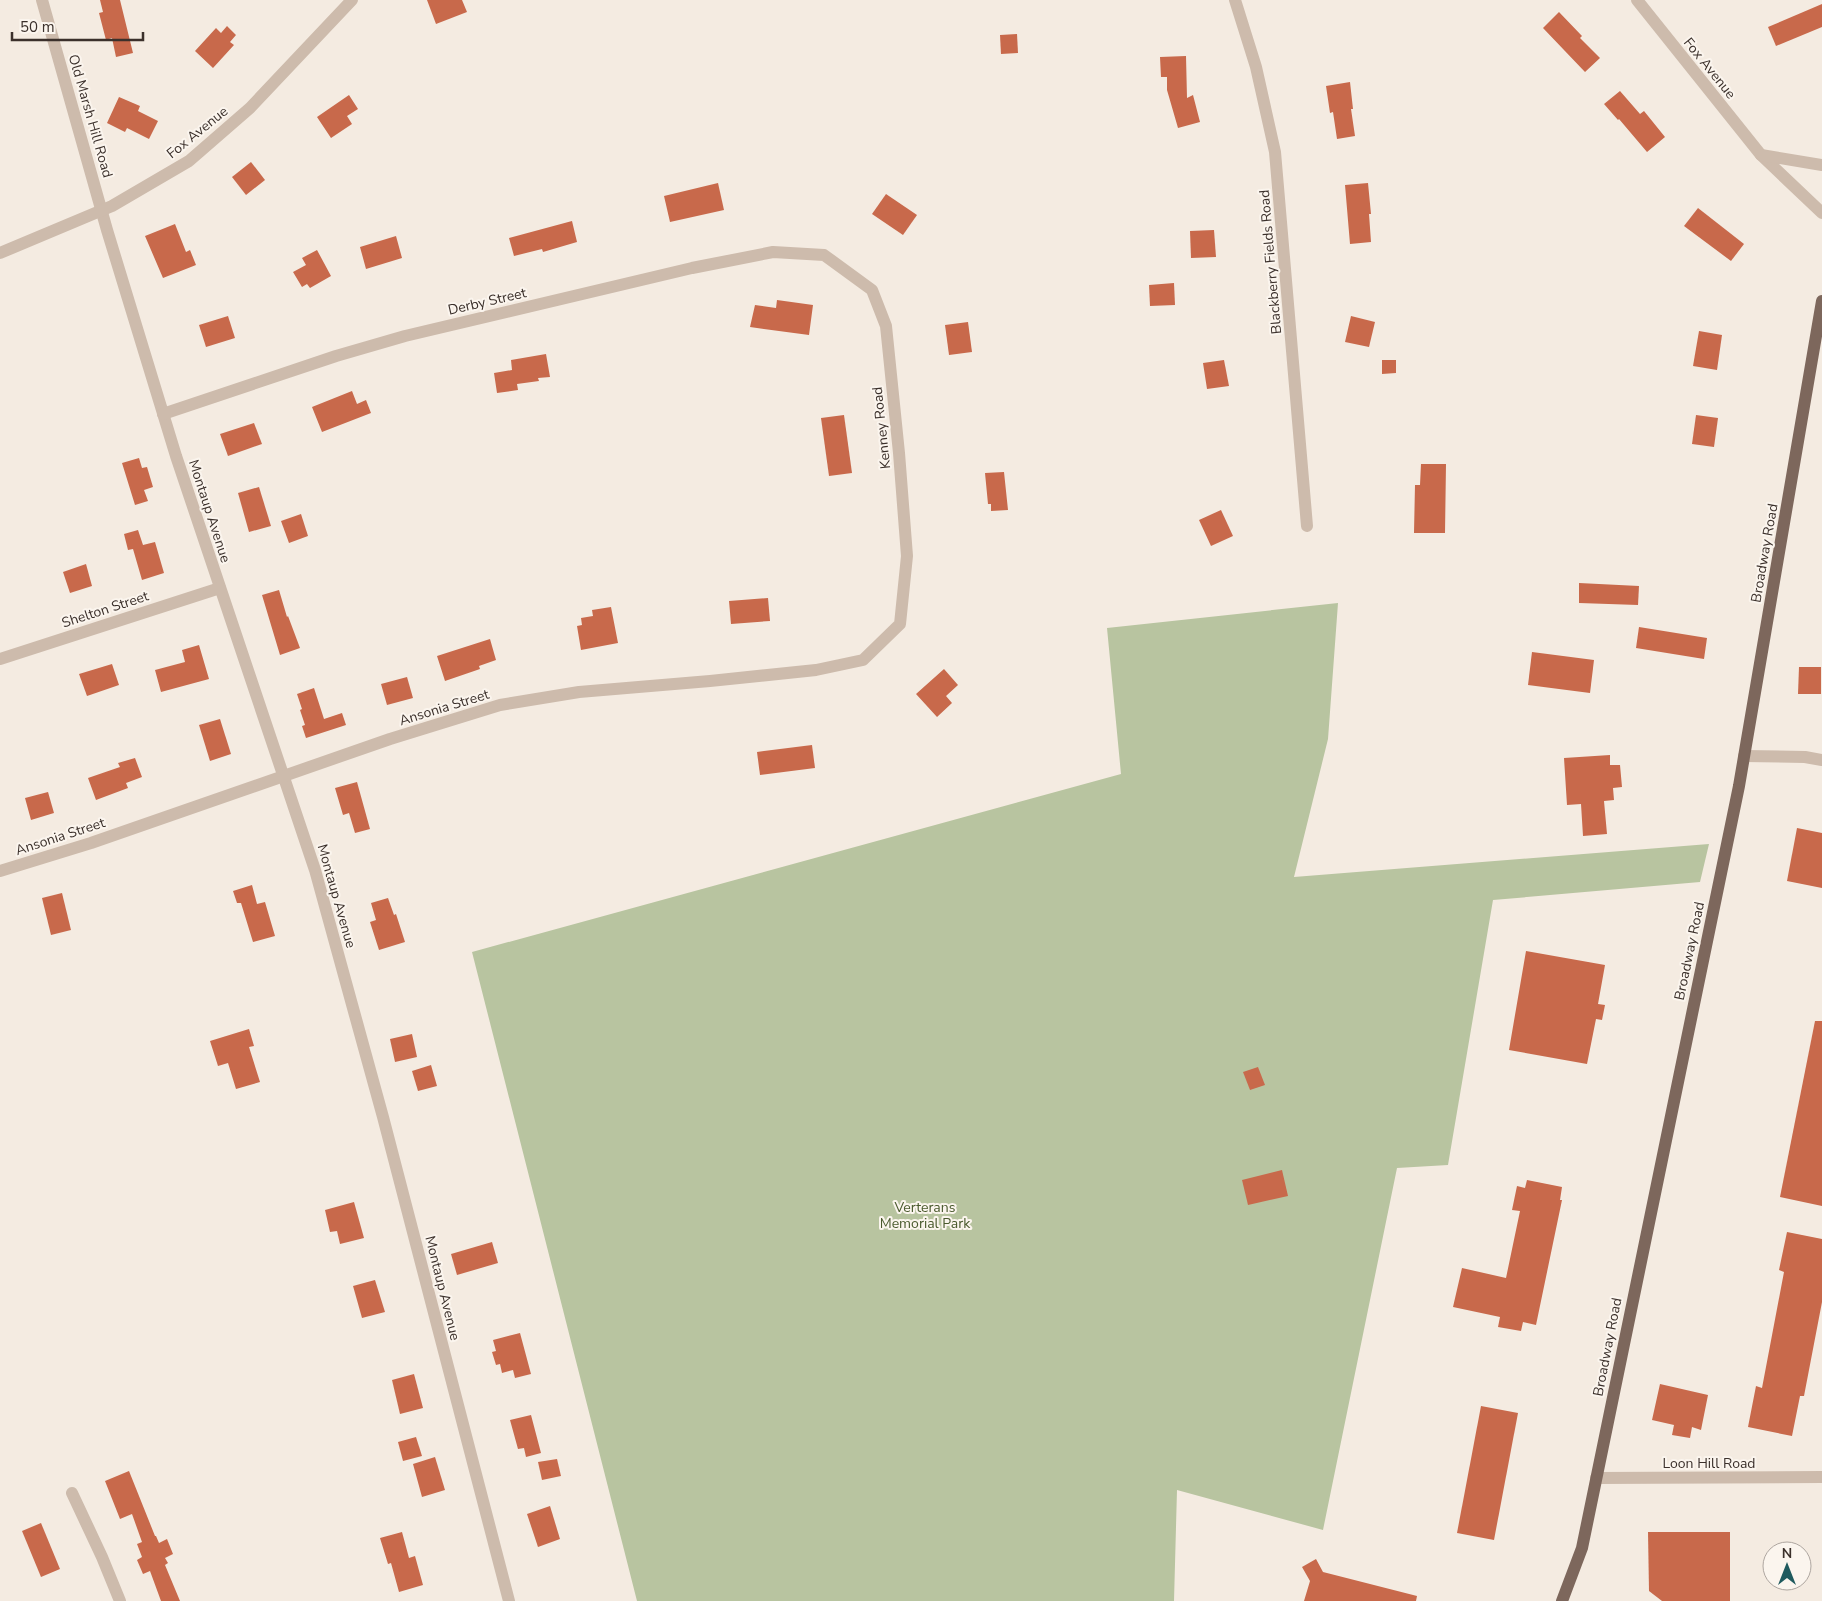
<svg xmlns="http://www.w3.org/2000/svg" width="1822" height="1601" font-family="'Nunito Sans',sans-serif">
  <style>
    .green { fill: #b8c4a0 }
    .building { fill: #c8694b }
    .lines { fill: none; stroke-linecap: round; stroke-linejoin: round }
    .minor { stroke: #cdbbac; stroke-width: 12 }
    .major { stroke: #7d675c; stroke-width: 12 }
    .labels { text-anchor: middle; stroke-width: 4; stroke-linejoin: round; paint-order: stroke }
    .street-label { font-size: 14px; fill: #3b302b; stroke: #fbf5ee }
    .park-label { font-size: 14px; fill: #4a5a2e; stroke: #fbf5ee }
  </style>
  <rect width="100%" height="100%" fill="#f4ebe1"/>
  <polygon class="green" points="1338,603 1328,739 1294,877 1709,844 1700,882 1493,900 1448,1165 1397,1168 1323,1530 1177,1490 1174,1601 637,1601 472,952 1121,774 1107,628"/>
  <g class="building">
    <polygon points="100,0 120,0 133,53 116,57 112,38 106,40 99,13 103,12"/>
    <polygon points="427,0 462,0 467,12 436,24"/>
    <polygon points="1822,4 1822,27 1776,46 1768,27"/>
    <polygon points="1559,12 1582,36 1580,38 1600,58 1585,72 1543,28"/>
    <polygon points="227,26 236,35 230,42 234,45 213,68 195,51 216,28 221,33"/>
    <polygon points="1017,34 1018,53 1001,54 1000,35"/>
    <polygon points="1186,56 1187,98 1193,95 1200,122 1178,128 1167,90 1167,77 1161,77 1160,57"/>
    <polygon points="1350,82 1353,109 1351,109 1355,136 1337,139 1333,112 1330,113 1326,86"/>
    <polygon points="1620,91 1640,114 1644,111 1665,137 1647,152 1619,119 1618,120 1604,104"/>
    <polygon points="349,95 358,109 347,116 352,124 331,138 317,117"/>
    <polygon points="119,97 140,106 138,111 158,121 149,139 127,128 125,132 107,123"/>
    <polygon points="251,162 265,180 246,195 232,177"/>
    <polygon points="718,183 724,210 670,222 664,196"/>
    <polygon points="1368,183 1371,214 1369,214 1371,242 1350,244 1345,185"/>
    <polygon points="886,194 917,215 903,235 872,214"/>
    <polygon points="1698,208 1744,244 1731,261 1684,226"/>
    <polygon points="572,221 577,242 543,252 542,249 514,256 509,238"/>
    <polygon points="175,224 186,252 190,250 196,265 163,278 145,236"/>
    <polygon points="1214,230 1216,257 1191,258 1190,231"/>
    <polygon points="396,236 402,258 366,269 360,247"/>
    <polygon points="317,250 331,276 310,288 307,284 302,287 293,272 306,265 302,258"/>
    <polygon points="1174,283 1175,305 1150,306 1149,285"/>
    <polygon points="777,300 813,305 809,335 750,327 755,305 776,308"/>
    <polygon points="228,316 235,338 206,347 199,325"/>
    <polygon points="1351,316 1375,322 1369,347 1345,342"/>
    <polygon points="968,322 972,352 949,355 945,325"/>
    <polygon points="1699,331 1722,335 1717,370 1693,366"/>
    <polygon points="546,354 550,377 538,378 539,381 517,384 518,390 497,393 494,373 512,370 511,360"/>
    <polygon points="1224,360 1229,386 1207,389 1203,363"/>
    <polygon points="1382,360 1396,360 1396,373 1382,374"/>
    <polygon points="352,391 357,404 366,400 371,413 322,432 312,407"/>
    <polygon points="844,415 852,473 829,476 821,418"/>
    <polygon points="1696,415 1718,418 1714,447 1692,444"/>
    <polygon points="254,423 262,444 228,456 220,434"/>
    <polygon points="139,458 142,468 147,467 153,487 144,490 148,501 135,505 122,463"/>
    <polygon points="1421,464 1446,464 1445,533 1414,533 1415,485 1420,485"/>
    <polygon points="1004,472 1008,510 991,511 991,504 988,504 985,473"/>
    <polygon points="259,487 271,526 249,532 238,493"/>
    <polygon points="1221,510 1233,536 1211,546 1199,520"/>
    <polygon points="301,514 308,536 289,543 281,521"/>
    <polygon points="138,530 143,545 155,542 164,573 142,580 133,549 128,550 124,534"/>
    <polygon points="86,564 92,586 70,593 63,572"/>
    <polygon points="1579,583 1639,586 1638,605 1579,603"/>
    <polygon points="279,590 287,617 288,616 300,648 280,655 262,595"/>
    <polygon points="768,598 770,621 731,624 729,601"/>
    <polygon points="611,607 618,643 581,650 577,626 582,625 581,618 593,616 592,610"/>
    <polygon points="1639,627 1707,638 1704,659 1636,648"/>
    <polygon points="490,639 496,660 479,666 480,669 445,681 437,656"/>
    <polygon points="199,645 209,679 161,692 155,670 185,662 182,650"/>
    <polygon points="1532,652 1594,660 1590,693 1528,685"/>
    <polygon points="112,664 119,685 87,696 79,674"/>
    <polygon points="1799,667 1821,667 1821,694 1798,694"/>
    <polygon points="944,669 958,685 946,696 952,703 937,717 916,694"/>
    <polygon points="407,677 413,698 387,705 381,684"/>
    <polygon points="314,688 324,719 342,713 346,725 306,738 302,726 305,725 300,710 302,709 297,694"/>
    <polygon points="220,719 231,754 210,761 199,725"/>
    <polygon points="812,745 815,768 760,775 757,752"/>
    <polygon points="1610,755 1610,765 1620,765 1622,787 1613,788 1614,800 1604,801 1607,834 1583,836 1581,804 1567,805 1564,758"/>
    <polygon points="135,758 142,777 126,783 128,788 96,800 88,778 120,767 118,763"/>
    <polygon points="357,782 370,829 355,833 349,813 343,815 335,788"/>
    <polygon points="48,792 54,813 31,820 25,798"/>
    <polygon points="1797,828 1822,833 1822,888 1787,881"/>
    <polygon points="252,885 257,904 265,902 275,936 253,942 241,903 237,903 233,891"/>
    <polygon points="62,893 71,930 51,935 42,898"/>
    <polygon points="388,898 394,915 396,914 405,942 379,950 370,922 376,920 371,903"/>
    <polygon points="1526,951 1605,965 1598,1004 1605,1005 1602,1020 1596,1019 1587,1064 1509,1050"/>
    <polygon points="1815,1021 1822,1021 1822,1206 1780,1197"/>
    <polygon points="249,1029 254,1046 249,1047 260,1082 236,1089 228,1063 218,1066 210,1041"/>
    <polygon points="412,1034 417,1057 395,1062 390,1039"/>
    <polygon points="431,1065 437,1086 418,1091 412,1071"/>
    <polygon points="1258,1067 1265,1085 1250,1090 1243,1072"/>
    <polygon points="1282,1170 1288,1196 1248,1205 1242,1180"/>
    <polygon points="1527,1180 1562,1187 1560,1200 1562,1200 1536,1325 1523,1322 1521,1331 1498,1327 1500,1317 1453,1307 1462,1268 1506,1278 1520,1211 1512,1210 1517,1186 1525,1188"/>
    <polygon points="354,1202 364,1238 340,1244 337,1231 330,1232 325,1210"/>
    <polygon points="1787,1232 1822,1239 1822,1302 1804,1396 1800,1396 1792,1436 1748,1427 1756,1386 1762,1388 1784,1272 1779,1270"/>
    <polygon points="492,1242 498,1263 457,1275 451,1254"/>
    <polygon points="375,1280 385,1312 362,1318 353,1286"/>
    <polygon points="520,1333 531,1374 515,1378 513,1370 502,1373 500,1364 496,1365 492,1352 496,1351 493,1340"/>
    <polygon points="414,1374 423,1408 400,1414 392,1380"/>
    <polygon points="1660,1384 1708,1395 1701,1430 1692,1427 1690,1438 1672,1435 1674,1425 1652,1420"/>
    <polygon points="1481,1406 1518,1413 1494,1540 1457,1533"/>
    <polygon points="531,1415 541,1453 526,1457 524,1448 518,1449 510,1420"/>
    <polygon points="416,1437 422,1456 403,1461 398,1442"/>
    <polygon points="435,1457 445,1490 422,1497 413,1464"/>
    <polygon points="557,1459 561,1476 542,1480 538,1462"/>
    <polygon points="129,1471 155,1536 156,1536 159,1543 167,1539 173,1554 165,1558 168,1563 165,1565 180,1601 161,1601 150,1571 143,1574 137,1560 142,1557 137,1544 142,1542 132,1514 120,1519 105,1481"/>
    <polygon points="550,1506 560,1539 538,1547 527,1514"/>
    <polygon points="41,1523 60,1569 41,1577 22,1531"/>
    <polygon points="402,1532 409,1558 415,1556 423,1585 399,1592 391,1563 388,1564 380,1538"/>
    <polygon points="1648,1532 1730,1532 1730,1601 1662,1601 1649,1591"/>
    <polygon points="1316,1559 1323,1572 1417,1596 1416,1601 1304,1601 1310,1581 1302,1567"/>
  </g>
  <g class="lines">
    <g class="minor">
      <polyline points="42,0 107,230 176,456 315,870 383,1117 509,1601"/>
      <polyline points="1235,0 1256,67 1275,152 1307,526"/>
      <polyline points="1637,0 1761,155 1822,213"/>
      <polyline points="1761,155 1822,165"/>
      <polyline points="0,253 112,206 189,161 250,108 352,0"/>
      <polyline points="0,659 220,588"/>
      <polyline points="1744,756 1805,757 1822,760"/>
      <polyline points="0,871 91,843 390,739 500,705 579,692 710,681 816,670 863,660 900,624 907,556 899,453 886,326 872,290 824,255 773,252 692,268 405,336 336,356 163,414"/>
      <polyline points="1596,1478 1822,1477"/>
      <polyline points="72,1493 102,1557 120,1601"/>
    </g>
    <polyline class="major" points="1562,1601 1582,1548 1739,786 1822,301"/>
  </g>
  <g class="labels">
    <g class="street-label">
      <text transform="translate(1710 68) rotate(51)" y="5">Fox Avenue</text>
      <text transform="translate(91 116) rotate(74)" y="5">Old Marsh Hill Road</text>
      <text transform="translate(197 132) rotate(-39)" y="5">Fox Avenue</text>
      <text transform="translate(1270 262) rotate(-95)" y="5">Blackberry Fields Road</text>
      <text transform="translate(487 301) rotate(-13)" y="5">Derby Street</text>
      <text transform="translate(881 428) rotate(-96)" y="5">Kenney Road</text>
      <text transform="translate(210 511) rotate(72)" y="5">Montaup Avenue</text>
      <text transform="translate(1764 553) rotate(-80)" y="5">Broadway Road</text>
      <text transform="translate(105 609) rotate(-18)" y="5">Shelton Street</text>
      <text transform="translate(444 707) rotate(-17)" y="5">Ansonia Street</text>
      <text transform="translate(60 836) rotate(-18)" y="5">Ansonia Street</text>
      <text transform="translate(337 896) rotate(74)" y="5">Montaup Avenue</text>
      <text transform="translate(1689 951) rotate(-78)" y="5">Broadway Road</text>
      <text transform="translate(443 1288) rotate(76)" y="5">Montaup Avenue</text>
      <text transform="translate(1607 1347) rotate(-79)" y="5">Broadway Road</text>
      <text x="1709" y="1468">Loon Hill Road</text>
    </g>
    <g class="park-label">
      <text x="925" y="1212">Verterans<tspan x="925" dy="16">Memorial Park</tspan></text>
    </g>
  </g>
  <g transform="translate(1787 1566)"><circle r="24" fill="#fbf5ee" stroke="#aea6a0"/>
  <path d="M0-4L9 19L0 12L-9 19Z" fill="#1f5a5e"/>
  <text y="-8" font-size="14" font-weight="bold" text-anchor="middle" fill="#3b302b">N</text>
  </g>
  <path d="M12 32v8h131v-8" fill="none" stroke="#3b302b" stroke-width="2.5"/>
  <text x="20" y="32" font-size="15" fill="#3b302b" stroke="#fbf5ee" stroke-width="4" paint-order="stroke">50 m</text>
</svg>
